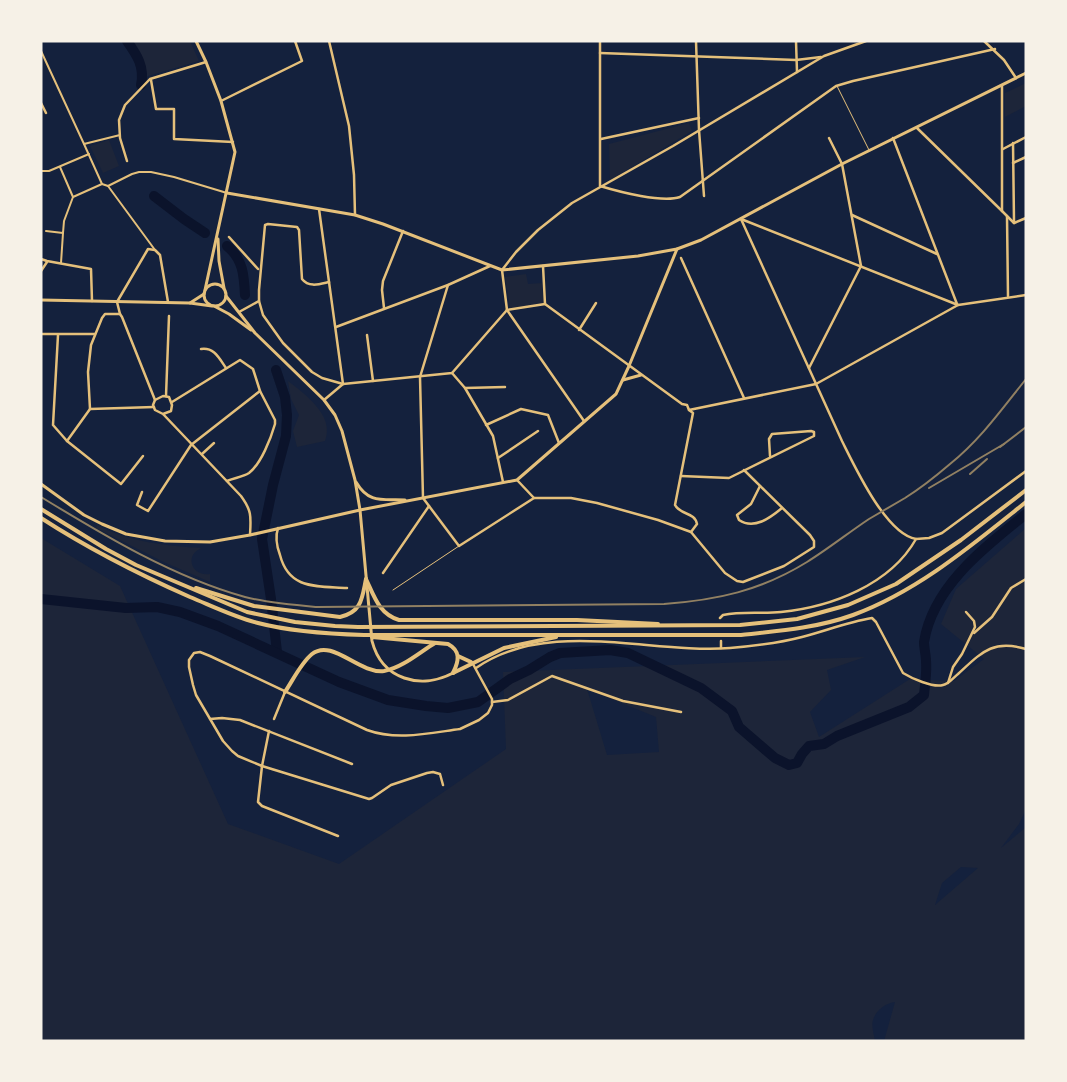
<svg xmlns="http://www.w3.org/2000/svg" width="1067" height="1082" font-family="'IBM Plex Sans',sans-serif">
<rect width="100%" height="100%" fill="#14213d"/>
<g fill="#1d2539" fill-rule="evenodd">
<path d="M130 41H190L199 61 145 77 140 52Z"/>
<path d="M1026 83V106L1005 117V93Z"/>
<path d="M689 123 692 131 610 180 609 144Z"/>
<path d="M109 140 119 166 103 173 90 146Z"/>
<path d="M526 274 528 284 542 283 544 304 510 308 505 277Z"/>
<path d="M288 381C306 395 335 416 325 441L297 447 293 431 299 415 291 399Z"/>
<path d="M97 525C129 542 167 546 202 548 184 554 191 577 210 574V582L166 563 96 528Z"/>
<path d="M1026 528V809L1019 824 1001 848 1026 827V1041H884L895 1002C886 1003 876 1010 873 1020 871 1025 874 1035 875 1041H41V538L120 586 228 824 339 864 506 749 503 672 865 657 827 670 831 690 810 712 819 737 910 679 954 681 984 659 941 624 956 589ZM587 689 656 717 659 752 607 755ZM961 867 978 868 935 905 942 883Z"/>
</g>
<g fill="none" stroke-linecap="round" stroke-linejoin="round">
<g stroke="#0b132b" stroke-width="10">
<path d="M127 41C137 55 145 67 141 85"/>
<path d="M154 196 184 219 205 233"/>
<path d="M227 246C243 259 244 275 245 295"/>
<path d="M276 370 285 397 287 415 286 436 273 485 262 539 271 599 277 652"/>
<path d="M41 599 126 608 157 607 180 612 218 626 339 682 388 700 426 706 448 708 478 702 510 679 529 670 550 657 560 653 610 650 628 653 701 688 732 711 739 727 775 758 789 765 797 763 802 754 809 746 824 744 837 736 909 707 924 695C925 684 927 673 926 661 926 655 924 648 924 642 933 586 985 547 1026 514"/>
</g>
<g stroke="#e5c07b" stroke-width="1">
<path d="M837 86 869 150"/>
<path d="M393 590 459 546"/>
</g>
<g stroke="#e5c07b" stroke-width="2">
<path d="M41 51 84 144 120 135"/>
<path d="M84 144 102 184"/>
<path d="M60 167 73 197"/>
<path d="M41 171H49L89 154"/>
<path d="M108 186 155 250"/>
<path d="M46 231 63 233 64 221 73 197 102 184 108 186 132 174 139 172H151L174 177 227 193"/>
<path d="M61 263 63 233"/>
</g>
<g stroke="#e5c07b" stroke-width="2.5">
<path d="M329 41 349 126 354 175 355 215"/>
<path d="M600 41V186C620 192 662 203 680 197L836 86 853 81 995 49"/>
<path d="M696 41 699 130 704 196"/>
<path d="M796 41 797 72"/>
<path d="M984 41 1004 60 1016 78"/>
<path d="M600 53 796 60 821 57"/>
<path d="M151 80 156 109H174V139L233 142"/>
<path d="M1002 86V211L1014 223"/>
<path d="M221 101 302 61 295 41"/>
<path d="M41 103 46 113"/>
<path d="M917 128 1002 211"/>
<path d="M893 138 957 304"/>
<path d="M601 139 699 118"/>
<path d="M1013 143 1014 221"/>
<path d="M1003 149 1026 137"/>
<path d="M127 161 120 138 119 120 125 105 150 79 206 62"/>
<path d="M1013 163 1026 157"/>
<path d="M319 209 343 384"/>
<path d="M852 215 937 254"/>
<path d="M1007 216 1008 296"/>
<path d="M741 219 842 441C855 467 886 534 916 539"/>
<path d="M741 219 958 305"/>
<path d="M1014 223 1026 218"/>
<path d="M229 237 258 269"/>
<path d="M681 258 744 398"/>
<path d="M41 259 47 261 91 269 92 301"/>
<path d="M543 266 545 304 682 404 687 405 689 410"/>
<path d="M41 271 47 262"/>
<path d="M329 282C320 284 309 288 302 279L299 230 297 227 268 224 265 225 259 290V301L263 315 283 343 312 372 322 378 343 384 452 373 507 310"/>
<path d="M448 285 420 377 423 498 459 546 534 498"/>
<path d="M384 308 382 290 383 281 403 231"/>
<path d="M507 310 545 304"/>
<path d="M239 312 259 301"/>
<path d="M336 327 448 285 490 266"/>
<path d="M579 330 596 303"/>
<path d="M41 334H95"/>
<path d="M58 335 53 425 67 441 121 484 143 456"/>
<path d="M367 335 373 381"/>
<path d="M201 349C214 347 219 358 226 368"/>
<path d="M809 368 861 266 842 164 829 138"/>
<path d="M452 373 465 388 493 436 503 482"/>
<path d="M465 388 505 387"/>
<path d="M166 396 169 316"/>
<path d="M155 400 122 317 120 314 117 302 148 249 155 250 160 255 168 302"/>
<path d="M324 400 343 384"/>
<path d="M172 402 240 360 253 369 260 391 275 420V424C271 438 261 464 249 473 243 477 234 478 227 481"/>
<path d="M90 409 154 407"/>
<path d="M163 414 171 411 172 405 169 397 163 396 155 400 153 405 155 410 163 414 241 496C252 511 251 517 250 535"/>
<path d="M584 421 507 310 502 270 516 252 538 230 572 203 673 146 824 56 866 41"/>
<path d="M486 425 521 409 548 415 559 443"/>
<path d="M67 441 90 409 88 372 91 345 102 318 105 314H120"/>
<path d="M202 454 214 443"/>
<path d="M498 458 538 431"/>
<path d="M681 476 729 478 814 436V432L811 431 772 434 769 439 770 456"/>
<path d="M517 480 534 498H571L597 503 658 520 691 532 725 573 737 581 743 582 784 566 814 547V541L810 535 744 470"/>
<path d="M760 486 751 504 737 515 739 520C754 530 770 518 782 508"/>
<path d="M142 492 137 505 148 511 191 445 260 391"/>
<path d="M278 528C275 537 277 547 280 555 289 590 317 586 347 588"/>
<path d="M691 532 697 524C695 512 680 515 675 505L693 413 689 410 816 384 958 305 1026 295"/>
<path d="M383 573 429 506"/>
<path d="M720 618 723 615C742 611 761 614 781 612 831 607 890 585 916 539L929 538 942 533 1026 471"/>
<path d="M974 633 992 617 1011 588 1026 579"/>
<path d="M721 641V648"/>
<path d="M476 668C548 618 649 654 730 648 754 646 779 643 802 637 825 631 848 622 872 618L876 622 903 673C911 678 933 688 943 685 949 684 953 678 958 674 981 653 992 639 1026 649"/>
<path d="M948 683 953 667 962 654 975 627 974 621 966 612"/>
<path d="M492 702 508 700 552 676 623 701 681 712"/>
<path d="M210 719 222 718 240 720 352 764"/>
<path d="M274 719 285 692"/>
<path d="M269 731 262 766 258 802 262 806 338 836"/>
<path d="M443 785 440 774 433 772 427 773 391 785 372 798 369 799 262 766 238 756 232 751 223 741 196 695 193 685 189 667V660L194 653 200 652 210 656 367 730C397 741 430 733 460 729L479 720 488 713 492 705V699L473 664"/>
</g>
<g stroke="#e5c07b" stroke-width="3">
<path d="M196 41 206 62 221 101 235 152 205 290"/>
<path d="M227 193 355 215 383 224 502 270 638 256 677 249 701 240 842 164 1026 73"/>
<path d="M218 239 219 261 224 288"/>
<circle cx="215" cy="295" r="11"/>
<path d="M226 296 255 333 324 400 335 415 342 431 355 480 360 510 372 641C382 680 421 690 453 673"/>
<path d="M41 300 190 303 212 306"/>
<path d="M190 303 204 294"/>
<path d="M214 306 229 314 251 330"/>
<path d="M623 380 641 375"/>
<path d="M356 482C369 504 382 499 405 500"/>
<path d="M41 484 84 515 102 524 126 534 165 541 210 542 250 535 360 510 517 480 616 394 629 366 677 249"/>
</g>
<g stroke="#e5c07b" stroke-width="4">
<path d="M41 509 106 549 136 565 247 612 295 622 335 626 358 627 740 625 797 619 848 605 896 584 961 540 1026 490"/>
<path d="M41 518C89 549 138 574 190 597 212 606 234 617 258 623 292 632 329 634 364 635H741C779 631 817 628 853 615 918 591 972 545 1026 502"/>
<path d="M366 579C374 596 379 614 399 620H577L658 624"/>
<path d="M196 588 254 606 340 617C362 612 362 598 366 579"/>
<path d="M372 637 448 644C461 651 459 661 453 673"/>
<path d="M458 656 471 662"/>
<path d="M453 673 504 648 556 637"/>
<path d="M285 692C293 680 301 663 312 654 332 638 359 674 384 671 402 668 420 652 435 643"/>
</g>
<g stroke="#918062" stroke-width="2">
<path d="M1000 447 1026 427"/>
<path d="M970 474 987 459"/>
<path d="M929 488 1004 444"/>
<path d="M41 497C105 536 173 577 245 597 268 603 293 605 317 607L664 604C717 600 760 591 807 562 828 549 848 533 869 519 881 512 893 505 905 498 921 488 936 476 950 464 980 440 1002 409 1026 379"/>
</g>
</g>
<rect width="1067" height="1082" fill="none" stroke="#f6f1e7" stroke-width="85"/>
</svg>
